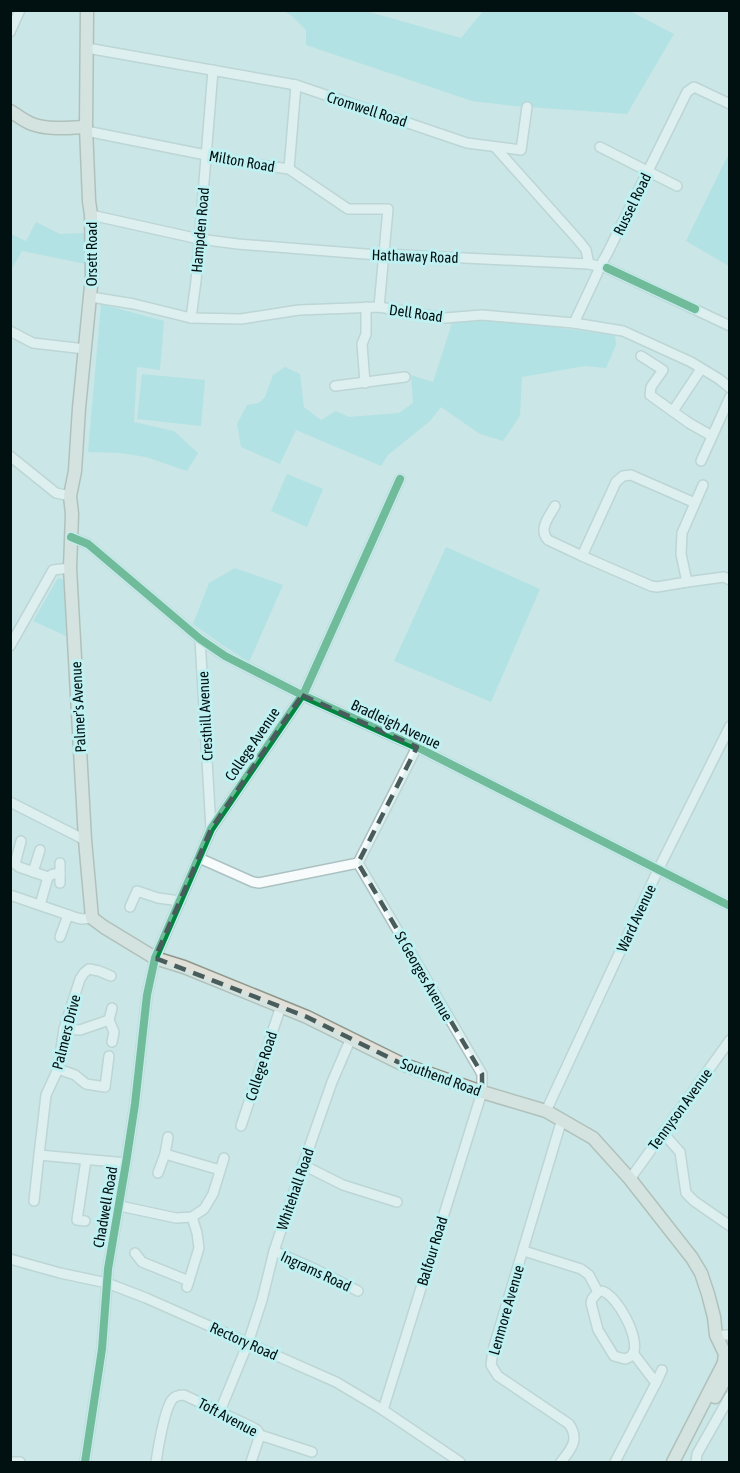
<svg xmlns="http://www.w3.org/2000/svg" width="740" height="1473" font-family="'Asap Condensed',sans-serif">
<rect width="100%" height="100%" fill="#cbe6e6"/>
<g fill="#97dee2">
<path d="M284 11H366L461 38 483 11H630L674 34 627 114 514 106 472 101 306 45V30L292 16Z"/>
<path d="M727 157 730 158 729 266 686 241Z"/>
<path d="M36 222 60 234 84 233 86 264 22 251 11 270V234L26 241Z"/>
<path d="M101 304 164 321 160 370 137 367 134 422 174 431 198 453 187 471 146 457 121 453 88 452Z"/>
<path d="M482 319 545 326 615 335 616 345 606 368 585 366 522 377 520 416 503 441 480 434 441 407 430 421 388 455 381 466 296 430 280 464 241 447 237 424 247 405 259 403 265 397 273 375 285 367 300 374 304 407 321 420 336 411 349 417 399 413 413 403 411 375 433 382 452 323Z"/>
<path d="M142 374 205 380 201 426 137 419Z"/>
<path d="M287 474 323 489 307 527 271 511Z"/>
<path d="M446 547 540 589 491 702 394 661Z"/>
<path d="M235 568 283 585 249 662 221 644 193 624 209 583Z"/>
<path d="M58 578 62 579 64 582 66 636 33 621Z"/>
</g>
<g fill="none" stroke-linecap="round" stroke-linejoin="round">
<defs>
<g id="minor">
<path d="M10 32 20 10"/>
<path d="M87 48 296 85 467 143 521 150 527 107"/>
<path d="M86 131 246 163 289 169 348 209H388L379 307"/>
<path d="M495 147 579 241 586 250 589 264"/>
<path d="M600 147 677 186"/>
<path d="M289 169 296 85"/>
<path d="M91 215 199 239 238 244 378 255 384 254 589 264 607 268 730 326"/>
<path d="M91 297 134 304 191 318 241 319 299 310 379 307 445 318 482 315 574 323 623 331 691 362 719 379 730 388"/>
<path d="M191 318 196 281 213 70"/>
<path d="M574 323 597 274 600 266 607 254 687 92 694 87 730 104"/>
<path d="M10 331 33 343 85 349"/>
<path d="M641 356 663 370 651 387 650 395 689 423 712 436"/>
<path d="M365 383 362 344 366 334V307"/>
<path d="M335 386 405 377"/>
<path d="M673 411 701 369"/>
<path d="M10 456 56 493 70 496"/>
<path d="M701 461 730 397"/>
<path d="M695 503 631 475 623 476 616 482 582 556 651 586 657 587 687 582 681 554 682 533 703 485"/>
<path d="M555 506C549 517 538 529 548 540L582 556"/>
<path d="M71 537 88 544 200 639 225 656 302 695 417 747 730 906"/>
<path d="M687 582 724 577 730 580"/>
<path d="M200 639 211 829"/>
<path d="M10 646 53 570 70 568"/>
<path d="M10 802 85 840"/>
<path d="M21 841 15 864 19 867 48 877"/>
<path d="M199 858 253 882 259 883 358 863 417 747"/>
<path d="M60 863V883"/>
<path d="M358 863 482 1074V1092L383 1410"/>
<path d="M33 872 40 850"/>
<path d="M10 895 77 918 82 919 92 918"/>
<path d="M40 905 48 877 53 874H60"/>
<path d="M130 907 137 891 158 898 180 901"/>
<path d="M60 937 68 915"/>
<path d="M111 976 99 971 89 969 84 973 80 979 64 1029 58 1069 46 1095 39 1155 126 1163"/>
<path d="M112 1008 109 1020 114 1032 112 1042"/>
<path d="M64 1029 80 1030 109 1020"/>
<path d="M58 1069 75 1075 86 1084 105 1087 109 1056"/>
<path d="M546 1111 658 870 730 726"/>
<path d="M241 1126 281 1006"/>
<path d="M663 1133 680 1152 686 1193 694 1201 730 1226"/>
<path d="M165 1154 220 1170"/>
<path d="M303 1165 343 1185 397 1202"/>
<path d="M158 1173 165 1154 168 1137"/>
<path d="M630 1179 730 1040"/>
<path d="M34 1201 39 1155"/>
<path d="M120 1206 176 1218 192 1217 204 1209 213 1194 224 1158"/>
<path d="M85 1221 77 1220 86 1160"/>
<path d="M274 1251 315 1269 358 1291"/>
<path d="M524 1251 581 1269 589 1275 598 1292"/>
<path d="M135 1253 142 1262 189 1281"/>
<path d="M10 1259 60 1273 107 1283 146 1298 336 1382 383 1410 460 1462"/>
<path d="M187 1287 199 1248 197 1233 192 1217"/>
<path d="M602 1291C617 1295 641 1339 633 1354 631 1357 628 1358 625 1359L614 1356 598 1330 591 1303 592 1299 598 1292Z"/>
<path d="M724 1335H730"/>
<path d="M633 1353 656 1383 662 1370"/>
<path d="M220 1411 248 1343 262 1300 274 1251 303 1165 332 1082 351 1038"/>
<path d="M10 1462H20"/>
<path d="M85 1462 102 1349 108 1269 126 1163 135 1104 147 995 155 958 211 829 305 691 400 479"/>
<path d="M156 1462C158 1448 164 1413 171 1401 174 1396 178 1395 184 1395L252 1427 257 1430 260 1435 312 1452"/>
<path d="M251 1462 260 1435"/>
<path d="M561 1462C571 1449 580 1440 569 1424L498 1376 491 1365 493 1350 562 1119"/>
<path d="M615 1462 656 1383"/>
<path d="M696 1462 697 1454 730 1396"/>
</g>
<g id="major">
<path d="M87 10 86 127 89 201 91 215 92 276 79 408 75 471 70 496 72 514 70 568 85 840 92 918 104 927 155 958 184 967 307 1017 402 1064 482 1092 546 1111 593 1138 630 1179 692 1258 701 1273 708 1294 714 1317 716 1335 725 1354 724 1362"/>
<path d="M10 111C17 115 24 121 32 124 48 130 69 128 86 127"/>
<path d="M715 1397 730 1370"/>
<path d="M673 1462 727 1357"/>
</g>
</defs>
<use href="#minor" stroke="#acc1c2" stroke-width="12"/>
<use href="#major" stroke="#90968a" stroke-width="15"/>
<use href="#minor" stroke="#f7fbfb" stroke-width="9"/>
<use href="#major" stroke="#e0e0d9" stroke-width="12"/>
<defs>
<g id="cycleway">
<path d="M607 268 695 309"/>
<path d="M71 537 88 544 200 639 225 656 302 695 417 747 730 906"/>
<path d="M85 1462 102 1349 108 1269 126 1163 135 1104 147 995 155 958 211 829 305 691 400 479"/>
</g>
</defs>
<use href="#cycleway" stroke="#bff0f2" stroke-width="11"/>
<use href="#cycleway" stroke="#00873e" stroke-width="8"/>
</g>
<path d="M0 0H740V1473H0ZM302 695 417 747 358 863 482 1074V1092L402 1064 307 1017 155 958 211 829Z" fill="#cbe6e6" fill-opacity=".55" fill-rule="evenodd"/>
<path fill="none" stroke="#485c5c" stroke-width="4.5" stroke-dasharray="12 8" stroke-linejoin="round" d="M302 695 417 747 358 863 482 1074V1092L402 1064 307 1017 155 958 211 829Z"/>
<g text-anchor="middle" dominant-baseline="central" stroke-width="6" stroke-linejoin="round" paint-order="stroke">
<g font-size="15" fill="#011112" stroke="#bff0f2">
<text transform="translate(367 109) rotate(18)">Cromwell Road</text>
<text transform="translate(242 161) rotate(10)">Milton Road</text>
<text transform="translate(632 204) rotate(-64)">Russel Road</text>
<text transform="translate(200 230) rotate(-85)">Hampden Road</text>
<text transform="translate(91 254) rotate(-90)">Orsett Road</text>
<text transform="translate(415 256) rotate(2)">Hathaway Road</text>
<text transform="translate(416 313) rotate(8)">Dell Road</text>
<text transform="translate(78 707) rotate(-93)">Palmer's Avenue</text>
<text transform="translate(205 716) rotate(-93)">Cresthill Avenue</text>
<text transform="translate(396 724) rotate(25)">Bradleigh Avenue</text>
<text transform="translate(252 744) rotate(-56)">College Avenue</text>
<text transform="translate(636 918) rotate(-65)">Ward Avenue</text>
<text transform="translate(424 976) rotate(60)">St Georges Avenue</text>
<text transform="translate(66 1032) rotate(-76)">Palmers Drive</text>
<text transform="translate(261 1066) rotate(-72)">College Road</text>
<text transform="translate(441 1077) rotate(20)">Southend Road</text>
<text transform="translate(680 1109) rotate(-54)">Tennyson Avenue</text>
<text transform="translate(295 1189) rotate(-71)">Whitehall Road</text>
<text transform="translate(105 1207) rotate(-80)">Chadwell Road</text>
<text transform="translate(432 1251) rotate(-73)">Balfour Road</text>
<text transform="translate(316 1271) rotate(25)">Ingrams Road</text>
<text transform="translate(506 1310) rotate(-74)">Lenmore Avenue</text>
<text transform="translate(244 1341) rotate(24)">Rectory Road</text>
<text transform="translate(228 1417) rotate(28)">Toft Avenue</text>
</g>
</g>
<rect width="740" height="1473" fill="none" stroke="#011112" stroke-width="24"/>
</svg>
